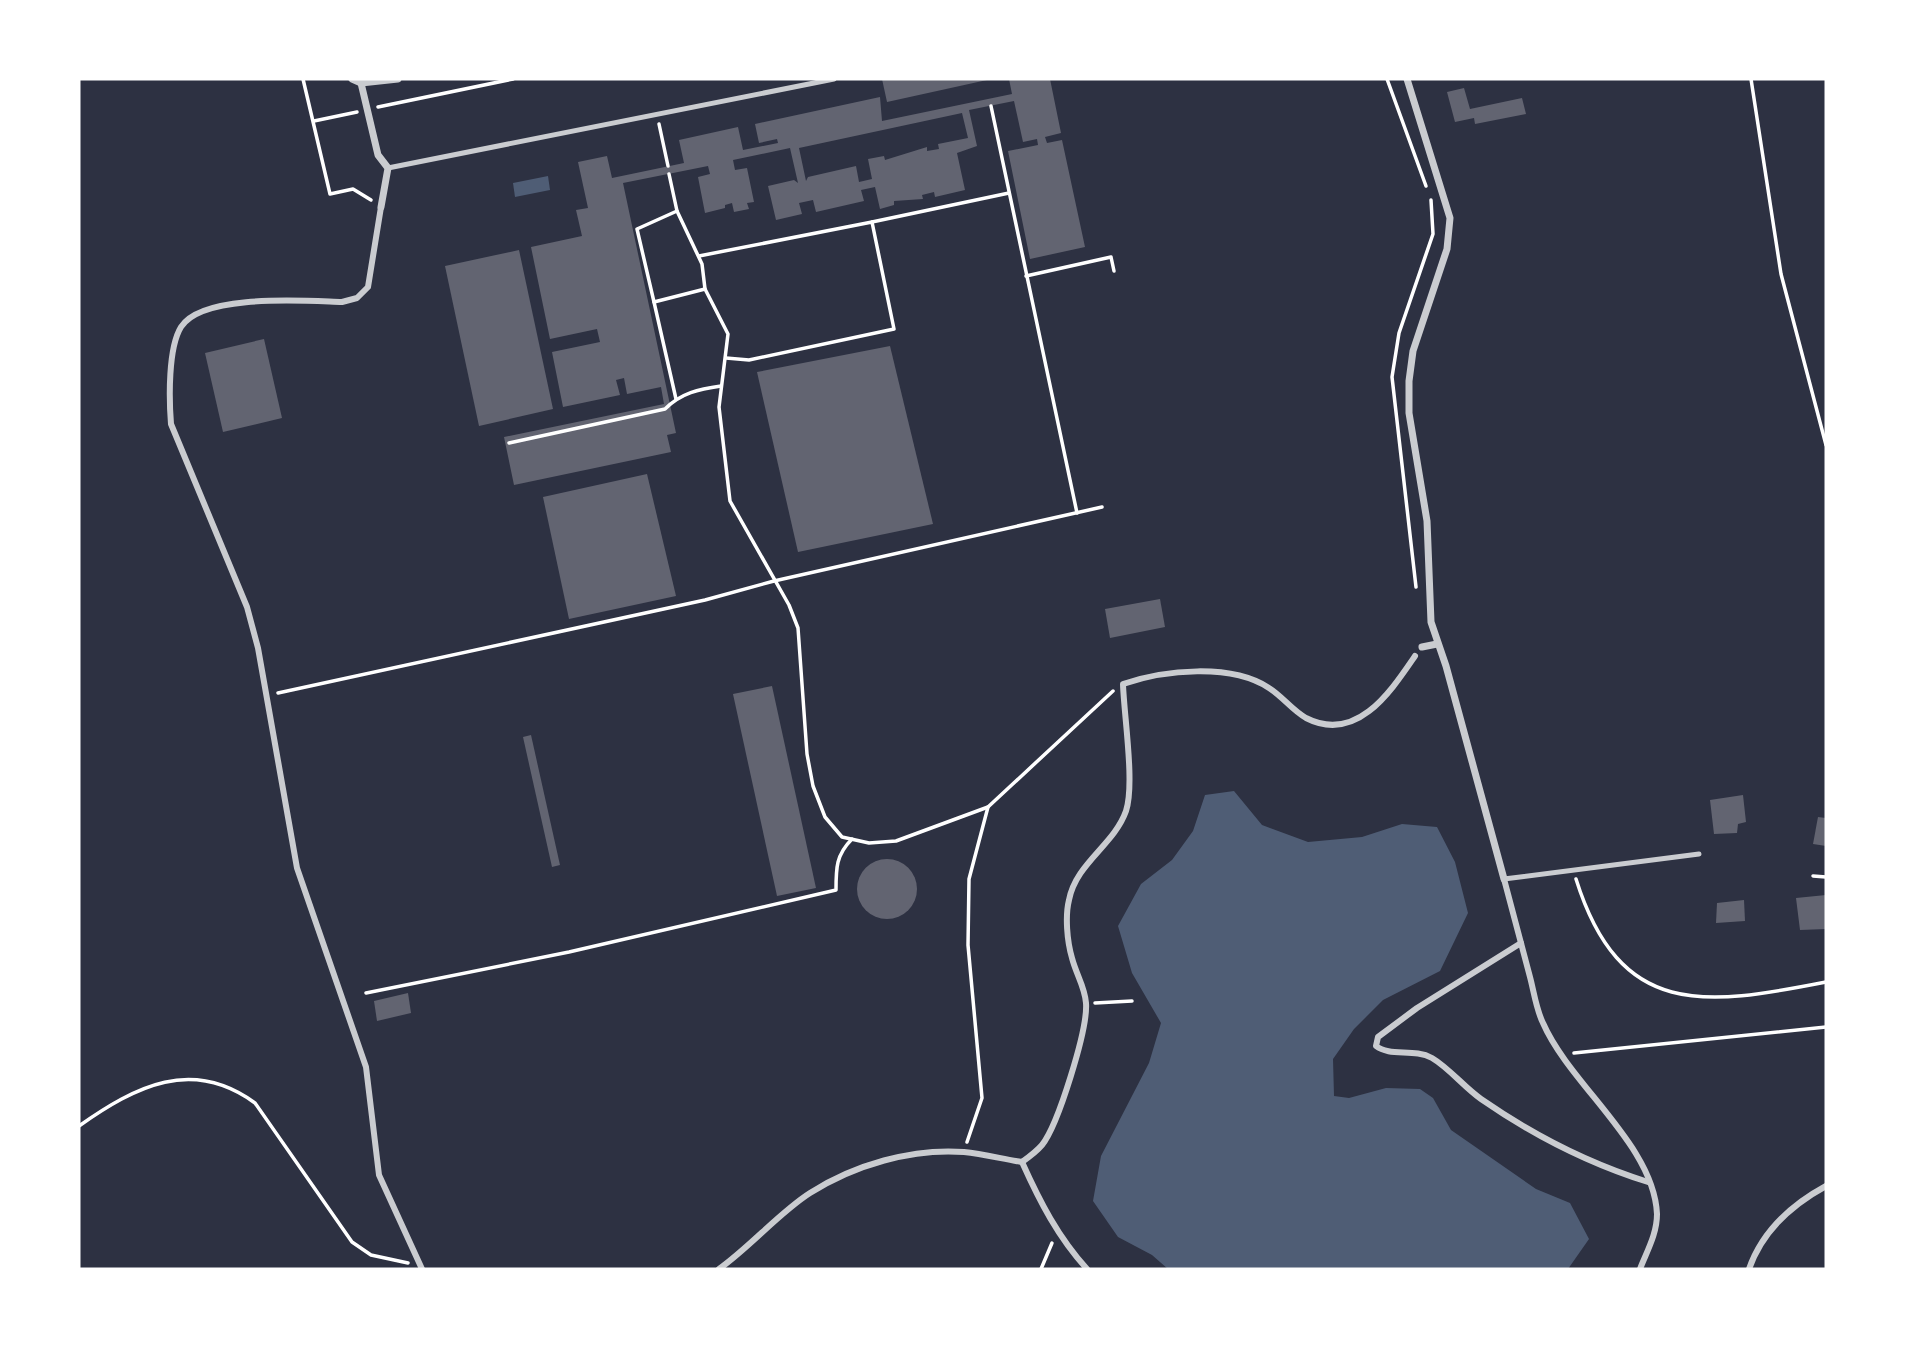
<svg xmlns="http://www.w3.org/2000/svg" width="1905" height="1348" font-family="'Noto Sans',sans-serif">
<rect width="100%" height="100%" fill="#2d3142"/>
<g fill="#4f5d75">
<path d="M548 176 550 190 515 197 513 183Z"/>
<path d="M1234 791 1262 825 1308 842 1362 837 1402 824 1437 827 1455 862 1468 913 1440 971 1383 1000 1354 1029 1333 1059 1334 1096 1349 1098 1386 1088 1420 1089 1433 1098 1451 1130 1536 1189 1570 1203 1589 1239 1568 1269H1168L1152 1255 1118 1237 1093 1201 1101 1156 1149 1063 1161 1023 1132 973 1118 926 1141 884 1172 860 1193 831 1205 795Z"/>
</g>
<g fill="#626471" fill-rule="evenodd">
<path d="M882 79H987V80L887 102Z"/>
<path d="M1009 79H1050L1061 133 1045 137 1047 143 1062 140 1085 247 1030 259 1008 151 1038 145 1037 139 1023 142 1014 101 969 110 977 146 957 153 965 190 935 197 934 192 922 195 923 199 894 201V205L880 209 875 187 861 190 864 201 816 212 813 200 799 203 802 214 776 220 768 186 794 180 798 183 790 148 733 160 735 170 747 168 754 202 747 203 749 209 734 212 732 203 725 205V208L705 213 698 177 710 174 708 166 623 183 676 433 667 435 671 452 514 485 504 437 664 404 661 387 627 394 624 378 616 380 620 395 563 407 552 352 600 342 597 329 550 339 531 247 582 236 576 210 588 208 578 162 607 156 612 178 684 163 679 140 738 127 743 150 778 143 777 139 759 143 755 124 880 97 882 121 1012 94ZM962 113 968 138 938 144 939 149 927 151V147L885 160 884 156 868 159 872 179 859 182 856 166 808 177 806 181 799 148Z"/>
<path d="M1464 88 1470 109 1522 98 1526 114 1475 124 1474 118 1455 122 1447 92Z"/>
<path d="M519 250 553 409 479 426 445 266Z"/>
<path d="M264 339 282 418 223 432 205 353Z"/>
<path d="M890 346 933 524 798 552 757 372Z"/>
<path d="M647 474 676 596 569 619 543 497Z"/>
<path d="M1160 599 1165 627 1110 638 1105 609Z"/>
<path d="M772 686 816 888 777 896 733 694Z"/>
<path d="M531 735 560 865 552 867 523 737Z"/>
<path d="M1743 795 1746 822 1738 824 1737 833 1714 834 1710 800Z"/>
<path d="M1818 817 1826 818V846L1813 844Z"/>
<circle cx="887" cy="889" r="30"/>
<path d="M1826 895V929L1800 930 1796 898Z"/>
<path d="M1744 900 1745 921 1716 923 1717 903Z"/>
<path d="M408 993 411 1013 377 1021 374 1001Z"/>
</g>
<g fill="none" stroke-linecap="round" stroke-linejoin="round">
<g stroke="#fff" stroke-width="3.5">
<path d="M303 79 330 194 353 189 371 200"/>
<path d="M1387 79 1426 186"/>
<path d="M1751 79 1781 274 1826 445"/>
<path d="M991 106 1077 513"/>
<path d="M378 107 513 79"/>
<path d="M314 121 357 112"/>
<path d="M659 124 668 166"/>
<path d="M669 174 677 211 702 264 705 289 728 334 719 407 730 501 789 605 798 628 807 754 813 786 825 817 842 837 869 843 896 841 988 807 1113 691"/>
<path d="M677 211 637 229 654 302 705 289"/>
<path d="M872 222 1009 193"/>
<path d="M699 256 872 222 894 329 749 360 726 358"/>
<path d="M1026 276 1111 257 1114 271"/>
<path d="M654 302 676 399"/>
<path d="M509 443 665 409C681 393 699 389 721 386"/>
<path d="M1416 587 1392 377 1399 333 1433 234 1431 200"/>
<path d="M278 693 705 600 774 581 1102 507"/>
<path d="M1813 876 1826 877"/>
<path d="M1576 879C1620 1019 1704 1006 1826 982"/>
<path d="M366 993 569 952 836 890C836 868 836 855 852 839"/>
<path d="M1095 1003 1132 1001"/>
<path d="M1574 1053 1826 1027"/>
<path d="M79 1126C136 1086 192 1057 255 1103L352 1242 371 1255 408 1263"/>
<path d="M967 1142 982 1098 968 945 969 879 988 807"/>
<path d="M1041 1269 1052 1243"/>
</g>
<g stroke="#caccd0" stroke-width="5">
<path d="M388 168 834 79"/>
<path d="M1504 879 1699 854"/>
</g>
<g stroke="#caccd0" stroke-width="6">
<path d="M381 207 368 287 357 298 342 302C306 301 202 293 181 327 168 348 169 399 171 424L247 607 258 648 297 868 366 1067 379 1175 422 1269"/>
<path d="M1504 879C1513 912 1521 944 1530 977 1534 992 1536 1009 1543 1023 1570 1085 1654 1145 1657 1214 1657 1234 1647 1251 1640 1269"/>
<path d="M1521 943 1417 1008 1378 1037 1376 1046C1390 1057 1414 1048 1432 1058 1449 1068 1464 1087 1481 1099 1533 1135 1587 1163 1648 1182"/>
<path d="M1022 1162C1040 1202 1058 1237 1087 1269"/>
<path d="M719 1269C750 1247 780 1212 810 1193 854 1165 912 1148 964 1152 983 1154 1003 1159 1022 1162 1029 1157 1037 1151 1042 1145 1058 1125 1088 1029 1086 1003 1085 987 1076 974 1072 958 1067 941 1065 916 1069 900 1076 863 1114 845 1126 811 1135 784 1124 716 1123 684 1164 670 1231 663 1269 688 1282 696 1292 710 1306 718 1357 744 1391 691 1415 656"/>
<path d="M1749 1269C1762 1232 1791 1205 1826 1186"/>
</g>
<g stroke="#caccd0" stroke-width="7">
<path d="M352 79 361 83 398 79"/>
<path d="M1407 79 1450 218 1447 249 1413 351 1409 381V413L1427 521 1431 622 1446 666 1504 879"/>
<path d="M361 83 378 155 388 168 381 207"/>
<path d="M1422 647 1437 644"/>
</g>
</g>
<rect width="1905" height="1348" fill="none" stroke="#ffffff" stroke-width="161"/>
</svg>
